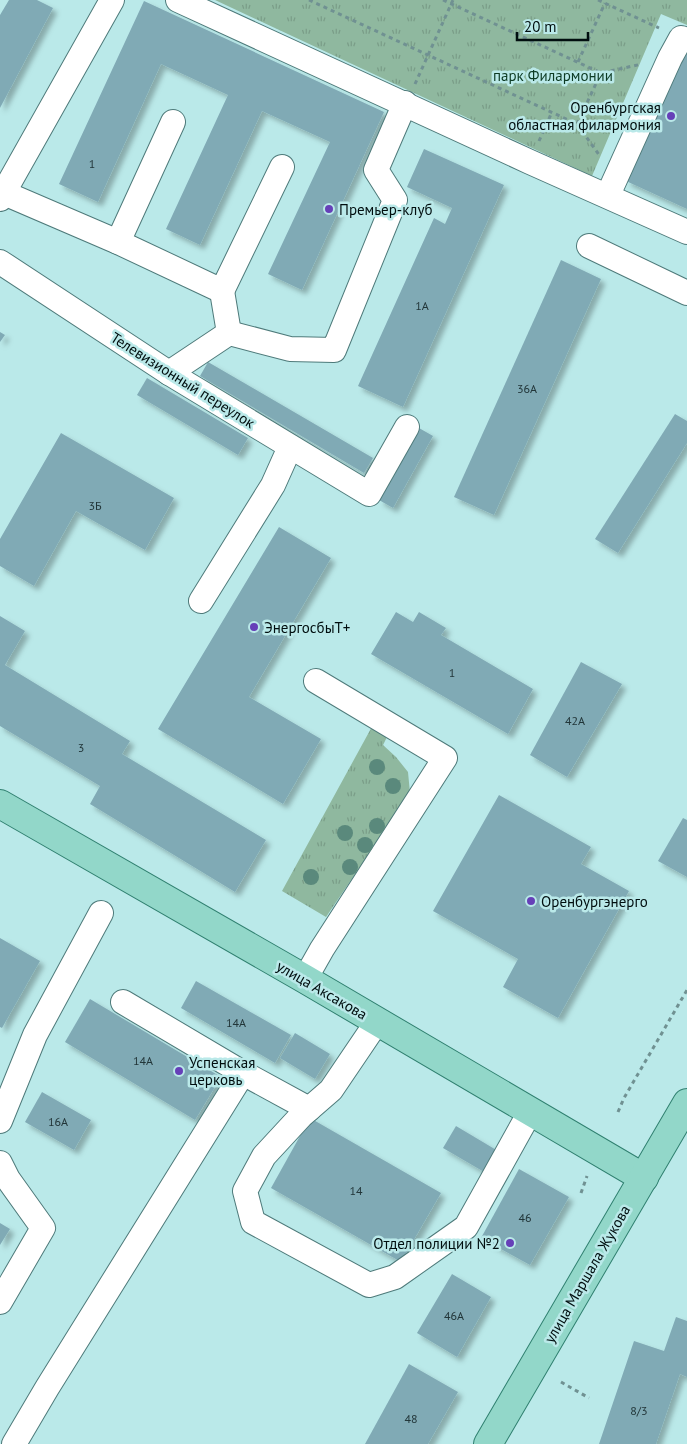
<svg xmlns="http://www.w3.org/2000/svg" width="687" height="1444" font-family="'PT Sans',sans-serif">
<defs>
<pattern id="grass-tufts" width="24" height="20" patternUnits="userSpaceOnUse" patternTransform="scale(1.25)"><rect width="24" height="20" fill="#8fb89f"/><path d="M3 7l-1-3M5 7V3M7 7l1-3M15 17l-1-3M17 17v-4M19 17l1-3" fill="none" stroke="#7a9d88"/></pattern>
<filter id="shadow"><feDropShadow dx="4.5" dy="4.5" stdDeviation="2.5" flood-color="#0004"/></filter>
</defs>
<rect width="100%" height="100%" fill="#bae9e9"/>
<g fill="url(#grass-tufts)">
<path d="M215 0H687V25L661 14 592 176Z"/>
<path d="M374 723 389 733 383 745 396 757 408 772 410 793 326 917 282 891Z"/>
</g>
<g fill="#80aab5" filter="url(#shadow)">
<path d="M9 0H37L53 8 0 108V15Z"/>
<path d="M144 1 384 112 302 290 268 274 330 142 262 111 200 245 166 229 228 95 161 64 98 202 59 184Z"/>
<path d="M685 50 687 51V209L626 181Z"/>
<path d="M424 149 504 185 403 407 358 386 434 218 445 224 452 208 407 187Z"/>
<path d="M561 260 601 279 494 515 454 497Z"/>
<path d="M0 332 5 335 0 342Z"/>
<path d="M208 362 373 458 364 473 200 376Z"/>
<path d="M147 378 248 438 238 455 137 395Z"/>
<path d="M675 414 687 421V443L618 553 595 539Z"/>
<path d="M419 428 433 436 393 508 379 500Z"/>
<path d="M61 433 174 498 145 550 76 511 34 586 0 566V539Z"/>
<path d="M279 527 331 558 249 697 321 739 283 804 158 729Z"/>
<path d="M396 612 413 622 419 612 446 628 441 635 533 689 508 734 371 654Z"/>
<path d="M0 616 25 631 5 665 130 741 122 754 266 840 235 892 90 804 100 786 0 726Z"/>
<path d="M581 662 622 684 567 777 530 755Z"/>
<path d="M499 795 591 847 581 864 629 891 558 1018 503 987 518 959 433 911Z"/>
<path d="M683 818 687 820V877L658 861Z"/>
<path d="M0 938 40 961 2 1028 0 1027Z"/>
<path d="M196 981 291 1035 275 1063 181 1008Z"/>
<path d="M90 999 221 1077 195 1120 65 1042Z"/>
<path d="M295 1033 330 1054 315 1079 280 1058Z"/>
<path d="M42 1092 91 1120 74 1150 25 1122Z"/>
<path d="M310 1118 441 1193 401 1262 271 1188Z"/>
<path d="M456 1126 503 1154 491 1176 443 1148Z"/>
<path d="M519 1169 569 1197 530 1265 481 1238Z"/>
<path d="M0 1223 10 1229 0 1245Z"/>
<path d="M452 1274 491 1297 457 1357 417 1333Z"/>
<path d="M676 1317 687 1321V1377L680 1374 656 1444H599L634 1341 664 1351Z"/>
<path d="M409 1364 458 1392 428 1444H365Z"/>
</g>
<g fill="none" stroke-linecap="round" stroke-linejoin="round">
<defs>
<g id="minor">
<path d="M178 0 530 162 687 232"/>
<path d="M4 193 118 242 222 291 282 167"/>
<path d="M608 195 670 58 681 38 687 40"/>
<path d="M0 199 112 0"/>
<path d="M118 242 173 122"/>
<path d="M589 246 687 293"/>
<path d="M0 262 169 373 369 494 407 427"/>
<path d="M222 291 229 333"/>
<path d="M169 373 229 333 290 349 334 350 395 200 376 170 405 103"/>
<path d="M201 601 273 485 290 447"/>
<path d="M305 979 322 949 445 758 316 681"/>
<path d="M123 1002 243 1073 309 1109"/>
<path d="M377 1022 331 1090 301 1116 264 1156 245 1191 253 1222 369 1285 395 1277 466 1227 530 1112"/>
<path d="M0 1121 35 1035 101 913"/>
<path d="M0 1163 8 1179 43 1228 0 1302"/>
<path d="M14 1444 47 1388 243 1073"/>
</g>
<g id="major">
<path d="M0 804 305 979 644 1178"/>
<path d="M488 1444 687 1103"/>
</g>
</defs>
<use href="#minor" stroke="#4e7a7a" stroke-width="26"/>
<use href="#major" stroke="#308070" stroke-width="30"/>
<g stroke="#709192" stroke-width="3" stroke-dasharray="4 4" stroke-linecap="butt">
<path d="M309 0 577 124 600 156"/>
<path d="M443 0 601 73 642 64"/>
<path d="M598 0 659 28"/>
<path d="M578 62 605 3"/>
<path d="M415 84 453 0"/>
<path d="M577 124 601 73"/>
<path d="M539 141 552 112"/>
<path d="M618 1112 624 1098 687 990"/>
<path d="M581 1193 587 1176"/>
<path d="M561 1382 589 1398"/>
</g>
<use href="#minor" stroke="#fff" stroke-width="24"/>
<use href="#major" stroke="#92d7c9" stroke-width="28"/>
</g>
<g fill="#5a897c">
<circle cx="377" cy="767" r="8"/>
<circle cx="393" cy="786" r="8"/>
<circle cx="377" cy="826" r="8"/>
<circle cx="345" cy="833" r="8"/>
<circle cx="365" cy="845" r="8"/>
<circle cx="350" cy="867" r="8"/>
<circle cx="311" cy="877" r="8"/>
</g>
<g fill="#6640b8" stroke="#bae9e9" stroke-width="2">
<circle cx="671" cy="116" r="5"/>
<circle cx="329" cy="209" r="5"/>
<circle cx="254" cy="627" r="5"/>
<circle cx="531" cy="901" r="5"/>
<circle cx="179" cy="1071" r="5"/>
<circle cx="510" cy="1243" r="5"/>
</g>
<g text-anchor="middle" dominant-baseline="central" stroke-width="5" stroke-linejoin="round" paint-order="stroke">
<g font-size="12" fill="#213538">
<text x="92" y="163">1</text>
<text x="422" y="305">1А</text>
<text x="527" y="388">36А</text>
<text x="95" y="505">3Б</text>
<text x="452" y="672">1</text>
<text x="575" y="720">42А</text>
<text x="81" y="747">3</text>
<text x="236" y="1022">14А</text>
<text x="143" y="1060">14А</text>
<text x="58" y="1121">16А</text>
<text x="356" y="1190">14</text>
<text x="525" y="1217">46</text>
<text x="454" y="1315">46А</text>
<text x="639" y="1410">8/3</text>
<text x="411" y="1418">48</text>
</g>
<g font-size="15" fill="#0c3a23" stroke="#bae9e9">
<text x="553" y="75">парк Филармонии</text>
</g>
<g font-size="15" fill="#010e0f" stroke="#bae9e9" text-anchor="start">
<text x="661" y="107" text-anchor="end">Оренбургская<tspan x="661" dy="17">областная филармония</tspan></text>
<text x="339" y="209">Премьер-клуб</text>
<text x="264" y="627">ЭнергосбыТ+</text>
<text x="541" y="901">Оренбургэнерго</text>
<text x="189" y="1062">Успенская<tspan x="189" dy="17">церковь</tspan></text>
<text x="500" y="1243" text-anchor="end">Отдел полиции №2</text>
</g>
<g font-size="15" fill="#010e0f" stroke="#bae9e9">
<text transform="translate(183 380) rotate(32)">Телевизионный переулок</text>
<text transform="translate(322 990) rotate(30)">улица Аксакова</text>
<text transform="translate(587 1274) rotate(-60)">улица Маршала Жукова</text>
</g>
</g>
<path d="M517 32v8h71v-8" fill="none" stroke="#010e0f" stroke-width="2.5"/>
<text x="524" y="32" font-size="15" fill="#010e0f" stroke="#bae9e9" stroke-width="4" paint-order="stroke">20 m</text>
</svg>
